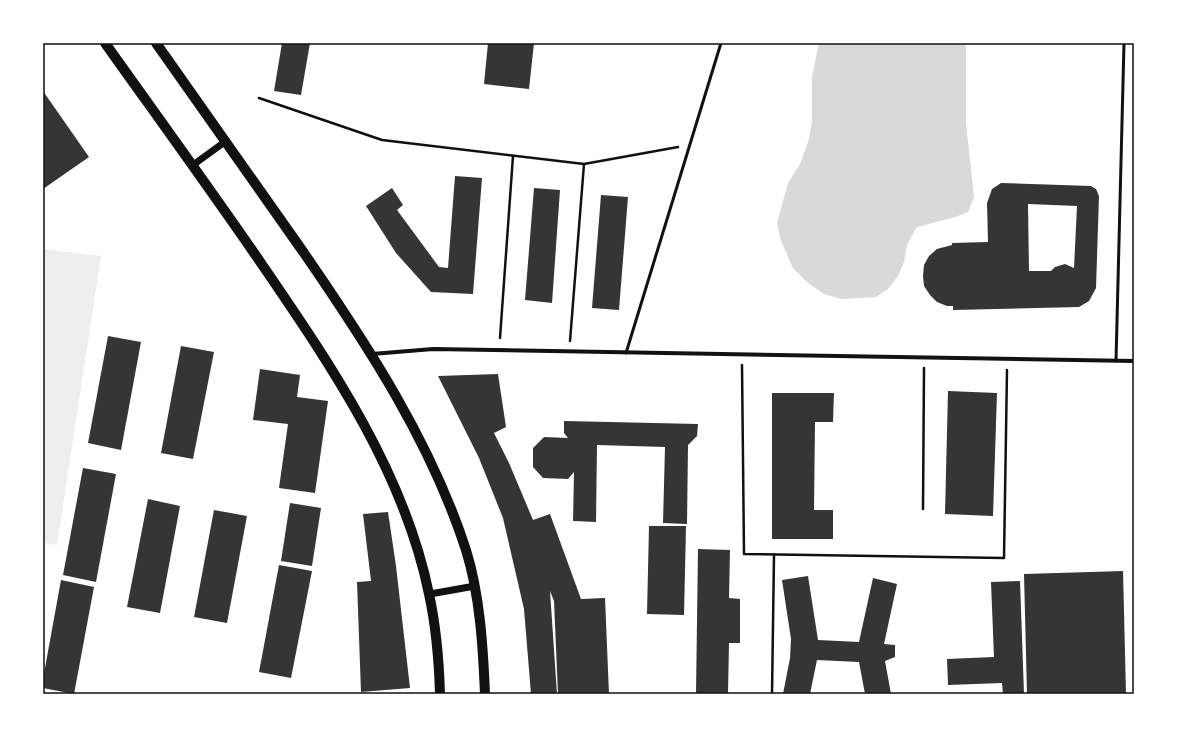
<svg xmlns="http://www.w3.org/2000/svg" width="1177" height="737" font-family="Figtree,sans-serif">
<rect width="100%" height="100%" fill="#fff"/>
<path fill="#eee" d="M43 249 101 256 57 545 43 543Z"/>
<path fill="#d9d9d9" d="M819 43H966V123L974 197 968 212C951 220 934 221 916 228L907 245 904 262 898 276 888 289 876 297 841 299 824 294 808 283 793 268 781 241 777 223 788 183 800 164 809 139 812 121V77Z"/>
<g fill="#353535" fill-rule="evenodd">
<path d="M282 43H310L301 95 274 91Z"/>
<path d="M488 43H534L529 89 484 84Z"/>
<path d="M43 91 89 157 43 189Z"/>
<path d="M455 176 482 178 473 294 431 292 396 253 366 206 392 188 403 205 397 210 439 267 448 268Z"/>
<path d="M1001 183 1091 186 1096 189 1099 196 1096 288 1089 301 1079 307 953 310V306H947L937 302 930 295 924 286 923 276 924 265 929 256 937 249 952 245V243L988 242 987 203 992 189ZM1028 204 1077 206 1074 268 1065 264 1055 267 1051 271H1029Z"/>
<path d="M534 188 560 190 552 303 525 300Z"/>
<path d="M601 195 628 197 619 310 592 308Z"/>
<path d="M108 336 141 342 121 450 88 443Z"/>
<path d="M181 346 214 352 193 459 161 453Z"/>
<path d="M260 369 300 375 297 397 328 401 315 493 279 488 288 424 253 420Z"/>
<path d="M498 374 506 427 494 433 509 463 533 520 550 514 581 599 605 598 609 694H558L554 601 550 591 557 694H531L524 609 503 518 479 458 438 376Z"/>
<path d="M948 391 997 393 993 516 945 514Z"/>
<path d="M772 393H834L833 422H815L814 510H833V539H772Z"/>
<path d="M564 421 698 424 697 436 688 445 687 524 663 523 665 447 597 445 596 522 573 521 574 472 568 479 543 478 533 467V448L544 437 568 438 564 433Z"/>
<path d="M83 468 116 474 96 582 63 575Z"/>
<path d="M148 499 180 506 160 613 127 607Z"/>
<path d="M290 503 321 508 312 566 281 561Z"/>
<path d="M214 510 247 516 227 623 194 617Z"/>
<path d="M388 512 396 566 410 688 361 692 357 582 371 581 363 514Z"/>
<path d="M649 526H686L684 615 647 614Z"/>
<path d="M698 549 730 550 729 598 740 599V643H729L728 694H696Z"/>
<path d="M279 565 312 571 291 678 259 672Z"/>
<path d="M1123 571 1126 694H1027L1024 574Z"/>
<path d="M808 576 818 640 859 642 873 578 897 584 884 644 895 645V657L885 661 891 694H865L859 662 817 660 810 694H783L790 658 791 639 782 580Z"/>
<path d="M61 580 94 587 74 694 43 688V679Z"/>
<path d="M1020 581 1024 694H1003L1002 683 948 685 947 659 994 657 991 582Z"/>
</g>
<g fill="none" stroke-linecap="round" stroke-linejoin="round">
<g stroke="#111" stroke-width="2.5">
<path d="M259 98 382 140 584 164 678 147"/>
<path d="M500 338 513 156"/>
<path d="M570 341 584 164"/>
<path d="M742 365 744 554 1004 558 1007 370"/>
<path d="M923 509 924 368"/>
<path d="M772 694 774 555"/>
</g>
<g stroke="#111" stroke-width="3">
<path d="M626 353 721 43"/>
<path d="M1116 361 1124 43"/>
</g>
<path stroke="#111" stroke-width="4" d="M372 354 433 349 1134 361"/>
<g stroke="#111" stroke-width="7">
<path d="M193 165 226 141"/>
<path d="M430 594 475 586"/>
</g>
<g stroke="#111" stroke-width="10">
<path d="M105 43C157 116 210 189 261 263 330 364 404 471 429 594 436 626 439 661 440 694"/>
<path d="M156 43C206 113 255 183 304 253 368 346 431 442 466 550 480 595 483 647 485 694"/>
</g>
</g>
<rect width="1177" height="737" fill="none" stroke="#ffffff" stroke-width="88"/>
<rect x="44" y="44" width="1089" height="649" fill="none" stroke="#111" stroke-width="1.5"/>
</svg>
